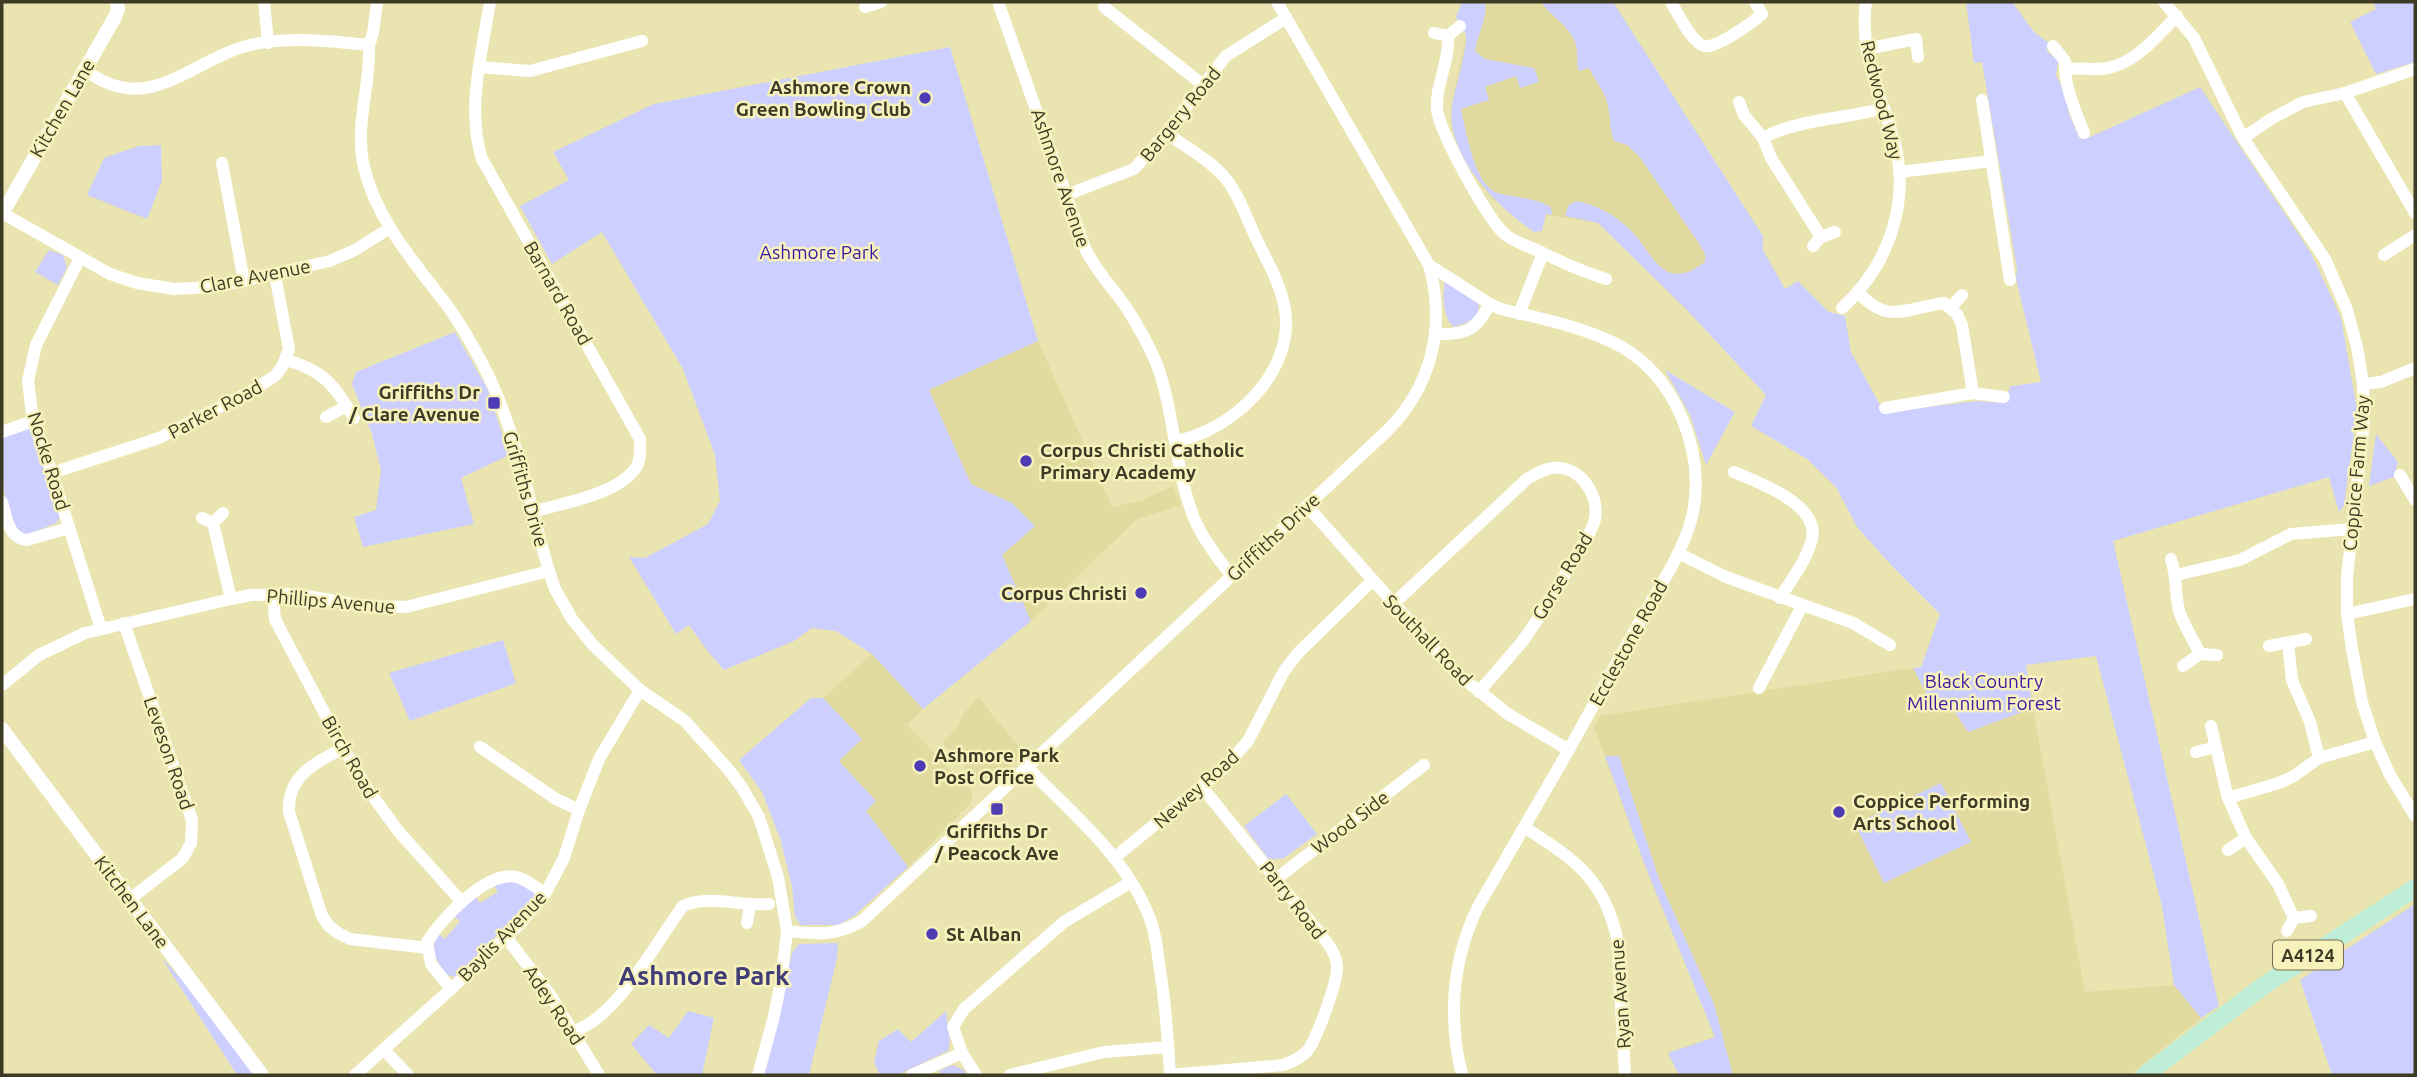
<svg xmlns="http://www.w3.org/2000/svg" width="2417" height="1077" font-family="Ubuntu,sans-serif">
<rect width="100%" height="100%" fill="#eae5b0"/>
<g fill="#e1db9f">
<path d="M1473 2H1559L1731 269 1687 310 1598 223 1520 211 1494 201 1472 173 1452 129 1451 108Z"/>
<path d="M1038 341 1112 507 1141 501 1173 486 1181 505 1137 519 1031 621 929 390Z"/>
<path d="M872 654 923 709 907 725 972 792 971 803 908 867 866 811 875 801 839 761 862 739 823 698Z"/>
<path d="M2004 658 2025 665 2085 992 2174 985 2201 1018 2130 1075H1679L1668 1053 1715 1037 1646 868 1594 727 1599 716 1913 668Z"/>
<path d="M978 697 1025 754 992 781 979 783 942 743 958 727 961 717Z"/>
</g>
<g fill="#cdcffe">
<path d="M1462 2H1485C1488 17 1478 34 1475 51L1485 59 1534 68 1539 82 1520 88 1516 76 1485 87 1489 100 1461 109C1466 130 1474 186 1498 193 1516 198 1534 197 1551 207L1552 215 1546 214 1542 231 1534 232C1497 207 1445 155 1452 106 1454 91 1468 47 1466 36 1465 30 1459 22 1456 17Z"/>
<path d="M1541 2H1613L1763 236V250L1785 289 1798 281 1829 312 1845 316 1851 352 1884 412 1978 401 2002 403 2011 386 2041 382 2016 279 2017 269 1982 62 1974 63 1966 2H2012L2034 32 2049 43 2047 51 2058 61 2056 75 2066 96 2069 114 2080 139 2090 137 2200 87 2311 253 2341 318 2357 410 2344 506 2339 512 2329 477 2113 541 2219 1006 2201 1018 2174 985 2162 906 2096 656 2026 665 2033 708 1968 732 1955 712 1942 706 1935 709 1913 668 1921 667 1940 614 1893 567 1857 527 1836 487 1807 459 1751 426 1766 395 1687 310 1598 223 1565 216 1568 206 1576 201C1593 204 1612 213 1625 225 1654 249 1659 296 1705 262V254L1698 242 1639 156 1627 145 1614 141C1609 129 1611 119 1608 106 1606 93 1595 80 1589 68L1579 71C1575 60 1579 51 1575 42 1568 24 1551 17 1541 2Z"/>
<path d="M2373 2H2415V62L2376 74 2350 22 2376 9Z"/>
<path d="M950 47 1038 341 929 390 971 484 1012 503 1035 526 1002 555 1031 621 923 709 872 654 836 631 812 628 794 641 724 670 709 653 689 625 676 634 629 557 645 558 708 524 720 501 715 455 683 369 602 232 552 264 520 206 569 180 553 152 654 104Z"/>
<path d="M161 145 162 181 147 219 87 195 104 158 139 146Z"/>
<path d="M49 250 63 255 67 267 58 285 35 272Z"/>
<path d="M1445 281 1479 302C1480 318 1468 323 1454 327 1443 319 1442 294 1445 281Z"/>
<path d="M455 332 488 390 509 455 461 478 474 524 363 547 354 517 376 510 381 470 372 434 352 384 356 372Z"/>
<path d="M1665 370 1735 412 1706 465 1690 415Z"/>
<path d="M21 428 29 429 34 434 61 515 56 523 24 536C0 513 2 469 2 436Z"/>
<path d="M2376 434 2398 462 2394 477 2369 486Z"/>
<path d="M503 640 516 683 410 721 389 673Z"/>
<path d="M811 698H823L862 739 839 761 876 801 866 811 908 867 854 916 838 925H800L795 916 792 886 780 838 762 792 739 760Z"/>
<path d="M1605 756H1619L1659 879 1714 1004 1733 1075H1679L1668 1053 1715 1037 1646 868Z"/>
<path d="M1941 783 1971 842 1884 883 1855 824Z"/>
<path d="M1286 794 1317 834 1284 858 1269 860 1244 826Z"/>
<path d="M507 880 523 882 537 895 455 977 445 974 432 951 438 933 445 939 460 921 453 915 476 897 480 903 498 892 494 885Z"/>
<path d="M2415 904V1075H2332L2300 980Z"/>
<path d="M838 943 837 958 809 1075H764L792 953 799 944Z"/>
<path d="M161 957 197 996 258 1075H237Z"/>
<path d="M688 1011 714 1018 702 1075H657L631 1044 649 1025 669 1038Z"/>
<path d="M946 1011C947 1024 952 1040 948 1051L897 1075H880L874 1062 879 1041 898 1029 911 1042Z"/>
<path d="M952 1065 964 1070 967 1075H941L939 1071Z"/>
</g>
<g fill="none" stroke-linecap="round" stroke-linejoin="round">
<g stroke="#fff" stroke-width="12">
<path d="M264 2 268 43"/>
<path d="M377 2 373 33 369 45C371 86 354 126 364 167 377 222 416 264 449 308 461 325 472 344 482 363 516 427 528 501 549 571L555 589 572 619 593 645 640 690 685 721 728 769 741 786 759 817 778 877 787 931 781 982 773 1020 758 1075"/>
<path d="M490 2C482 53 466 109 482 159L640 439C640 448 641 459 637 466 619 495 562 503 532 512"/>
<path d="M998 2 1085 248C1096 272 1114 289 1128 310 1138 326 1148 344 1156 362 1175 412 1174 468 1194 518 1203 539 1217 558 1232 576"/>
<path d="M1671 2C1677 12 1692 43 1704 46 1716 49 1753 22 1762 14L1755 2"/>
<path d="M2164 2 2194 38 2243 138 2325 259 2347 310 2357 347 2363 384 2364 421 2347 577V614L2352 649 2362 702 2375 742 2390 775 2415 816"/>
<path d="M865 7 881 2"/>
<path d="M1104 7 1202 84"/>
<path d="M1434 33 1448 36 1460 26"/>
<path d="M1448 36C1450 61 1435 85 1437 110 1440 133 1489 223 1507 236 1517 243 1530 247 1541 252 1563 263 1583 272 1606 279"/>
<path d="M2053 46 2065 61C2064 86 2075 110 2084 133"/>
<path d="M1866 49 1916 39 1918 57"/>
<path d="M480 67 530 71 642 41"/>
<path d="M85 70C149 118 190 60 250 45 290 36 329 41 369 45"/>
<path d="M2065 70C2079 66 2093 71 2108 68 2137 62 2157 36 2177 16"/>
<path d="M2345 93 2415 213"/>
<path d="M1982 100 2010 280"/>
<path d="M1739 102 1744 115 1763 138 1771 158 1821 237"/>
<path d="M1166 133C1186 147 1210 160 1226 179 1239 195 1246 217 1255 236 1266 259 1281 284 1285 310 1295 372 1232 431 1176 441"/>
<path d="M1763 138C1797 119 1846 119 1884 108"/>
<path d="M2243 138 2271 119 2303 102 2345 93 2415 69"/>
<path d="M222 163 244 281"/>
<path d="M1899 172 1992 161"/>
<path d="M1066 195 1134 169 1166 133 1226 56 1286 18"/>
<path d="M2 213 110 274 137 283 174 289 215 287 330 261 355 250 390 228"/>
<path d="M1813 246 1821 237 1835 232"/>
<path d="M2384 255 2415 235"/>
<path d="M80 258 36 345 28 381 33 421 52 473 101 629"/>
<path d="M1429 265 1490 304"/>
<path d="M1859 293C1888 325 1906 308 1944 303L1957 314 1962 325 1973 393"/>
<path d="M1951 307 1962 295"/>
<path d="M1842 308C1889 265 1912 200 1893 137 1880 91 1859 51 1866 2"/>
<path d="M1519 314 1543 253"/>
<path d="M1437 334C1468 335 1475 330 1490 304L1501 309C1542 319 1585 327 1622 347 1675 378 1703 447 1694 507 1687 549 1658 588 1638 625 1606 681 1577 737 1545 791 1529 819 1513 846 1497 874 1489 889 1478 904 1472 920 1451 971 1449 1022 1462 1075"/>
<path d="M286 360C325 371 334 385 354 418"/>
<path d="M2363 384 2381 382 2415 368"/>
<path d="M1885 408 1973 393 2004 397"/>
<path d="M326 417 347 406"/>
<path d="M2 432 33 421"/>
<path d="M1734 472C1759 483 1820 504 1812 539 1807 560 1791 580 1780 598"/>
<path d="M52 473 159 438 253 390 275 376 282 367 289 349 275 275"/>
<path d="M2400 475 2415 500"/>
<path d="M2 502C7 518 8 538 27 540L69 528"/>
<path d="M1307 506 1455 672 1508 714 1569 750"/>
<path d="M202 518 213 523 223 513"/>
<path d="M213 523 231 599"/>
<path d="M1678 553 1726 577 1853 623 1890 645"/>
<path d="M2171 559C2178 579 2174 595 2180 614 2185 627 2194 641 2200 654"/>
<path d="M2176 575 2240 560 2291 534 2351 529"/>
<path d="M273 594 275 619 279 627 343 748 369 791 399 832 461 901"/>
<path d="M1393 604 1527 479C1534 475 1543 469 1552 468 1578 464 1600 494 1595 519 1594 524 1591 529 1589 534L1542 613 1522 642 1479 692"/>
<path d="M2347 614 2415 599"/>
<path d="M124 623 192 820 191 843 183 858 130 899"/>
<path d="M2288 644 2292 680 2310 722 2319 758"/>
<path d="M2269 646 2306 639"/>
<path d="M2183 666 2200 654 2217 655"/>
<path d="M2 685 39 655 85 633 231 599 251 595 295 594 366 606 406 607 549 571"/>
<path d="M1759 688 1802 606"/>
<path d="M2211 726 2228 798 2246 838"/>
<path d="M480 747 556 799 579 810"/>
<path d="M343 748C315 763 287 776 289 812L322 916 329 926 338 933 350 939 428 948"/>
<path d="M2196 752 2216 747"/>
<path d="M1027 767C1071 812 1125 856 1149 916 1155 931 1157 947 1159 963 1165 1000 1168 1037 1170 1075"/>
<path d="M2228 798 2279 783 2294 776 2319 758 2375 742"/>
<path d="M1524 827C1573 859 1603 876 1617 938L1625 1075"/>
<path d="M2228 850 2246 838 2278 884 2294 918"/>
<path d="M1114 858 1225 767 1248 741 1284 671 1299 652 1372 581"/>
<path d="M1276 879 1424 765"/>
<path d="M747 923 750 906"/>
<path d="M787 931C818 934 834 937 862 921L1387 431C1432 386 1446 326 1429 265L1277 2"/>
<path d="M2287 931 2294 918 2311 916"/>
<path d="M506 937 551 996 599 1075"/>
<path d="M451 989 431 964 427 942C442 919 486 870 517 877 527 880 537 888 545 894"/>
<path d="M574 1031C618 1017 655 943 683 906 711 894 740 907 769 904"/>
<path d="M384 1050 408 1075"/>
<path d="M355 1075 451 989 521 923 545 894 564 858 579 810 599 759 640 690"/>
<path d="M912 1075 962 1053"/>
<path d="M976 1075 962 1053 953 1027 964 1009 1064 922 1131 882"/>
<path d="M1010 1075 1104 1052 1168 1047"/>
<path d="M1170 1075 1283 1065C1292 1062 1301 1058 1307 1051 1316 1041 1338 981 1337 967 1337 957 1332 949 1326 941L1202 787"/>
</g>
<g stroke="#fff" stroke-width="14">
<path d="M2 214 115 17 118 9 117 2"/>
<path d="M2 729 262 1075"/>
</g>
<path stroke="#bfeed8" stroke-width="18" d="M2145 1075 2263 986 2415 888"/>
</g>
<g fill="#4e3cb4" stroke="#f7f2bc" stroke-width="2.5">
<circle cx="925" cy="98" r="7"/>
<rect x="487" y="396" width="14" height="14" rx="3.5"/>
<circle cx="1026" cy="461" r="7"/>
<circle cx="1141" cy="593" r="7"/>
<circle cx="920" cy="766" r="7"/>
<rect x="990" y="802" width="14" height="14" rx="3.5"/>
<circle cx="1839" cy="812" r="7"/>
<circle cx="932" cy="934" r="7"/>
</g>
<g text-anchor="middle" dominant-baseline="central" stroke-width="5" stroke-linejoin="round" paint-order="stroke">
<rect fill="#f7f2bc" stroke="#757152" stroke-width="2" x="2273" y="940.5" width="70" height="29" rx="5"/>
<g font-size="18" font-weight="bold" fill="#3d3a25">
<text x="2308" y="955">A4124</text>
</g>
<g font-size="19" font-weight="bold" fill="#3d3a25" stroke="#f7f2bc" text-anchor="start">
<text x="911" y="87" text-anchor="end">Ashmore Crown<tspan x="911" dy="22">Green Bowling Club</tspan></text>
<text x="480" y="392" text-anchor="end">Griffiths Dr<tspan x="480" dy="22">/ Clare Avenue</tspan></text>
<text x="1040" y="450">Corpus Christi Catholic<tspan x="1040" dy="22">Primary Academy</tspan></text>
<text x="1127" y="593" text-anchor="end">Corpus Christi</text>
<text x="934" y="755">Ashmore Park<tspan x="934" dy="22">Post Office</tspan></text>
<text x="1853" y="801">Coppice Performing<tspan x="1853" dy="22">Arts School</tspan></text>
<text x="997" y="831" text-anchor="middle">Griffiths Dr<tspan x="997" dy="22">/ Peacock Ave</tspan></text>
<text x="946" y="934">St Alban</text>
</g>
<g font-size="19" fill="#3d3a25" stroke="#f7f2bc">
<text transform="translate(1882 100) rotate(76)">Redwood Way</text>
<text transform="translate(62 108) rotate(-60)">Kitchen Lane</text>
<text transform="translate(1180 114) rotate(-51)">Bargery Road</text>
<text transform="translate(1061 178) rotate(71)">Ashmore Avenue</text>
<text transform="translate(255 276) rotate(-11)">Clare Avenue</text>
<text transform="translate(558 293) rotate(60)">Barnard Road</text>
<text transform="translate(215 409) rotate(-28)">Parker Road</text>
<text transform="translate(49 461) rotate(73)">Nocke Road</text>
<text transform="translate(2356 473) rotate(-85)">Coppice Farm Way</text>
<text transform="translate(526 489) rotate(74)">Griffiths Drive</text>
<text transform="translate(1273 537) rotate(-43)">Griffiths Drive</text>
<text transform="translate(1562 576) rotate(-59)">Gorse Road</text>
<text transform="translate(331 601) rotate(5)">Phillips Avenue</text>
<text transform="translate(1428 640) rotate(46)">Southall Road</text>
<text transform="translate(1628 643) rotate(-61)">Ecclestone Road</text>
<text transform="translate(169 753) rotate(71)">Leveson Road</text>
<text transform="translate(350 757) rotate(60)">Birch Road</text>
<text transform="translate(1196 789) rotate(-42)">Newey Road</text>
<text transform="translate(1350 822) rotate(-37)">Wood Side</text>
<text transform="translate(1293 900) rotate(52)">Parry Road</text>
<text transform="translate(132 902) rotate(53)">Kitchen Lane</text>
<text transform="translate(502 936) rotate(-46)">Baylis Avenue</text>
<text transform="translate(1620 994) rotate(-94)">Ryan Avenue</text>
<text transform="translate(554 1005) rotate(56)">Adey Road</text>
</g>
<g font-size="19" fill="#3c19a2" stroke="#f7f2bc">
<text x="819" y="252">Ashmore Park</text>
<text x="1984" y="681">Black Country<tspan x="1984" dy="22">Millennium Forest</tspan></text>
</g>
<g font-size="26" font-weight="bold" fill="#403d79" stroke="#f7f2bc">
<text x="704" y="975">Ashmore Park</text>
</g>
</g>
<rect width="2417" height="1077" fill="none" stroke="#3d3a25" stroke-width="7"/>
</svg>
